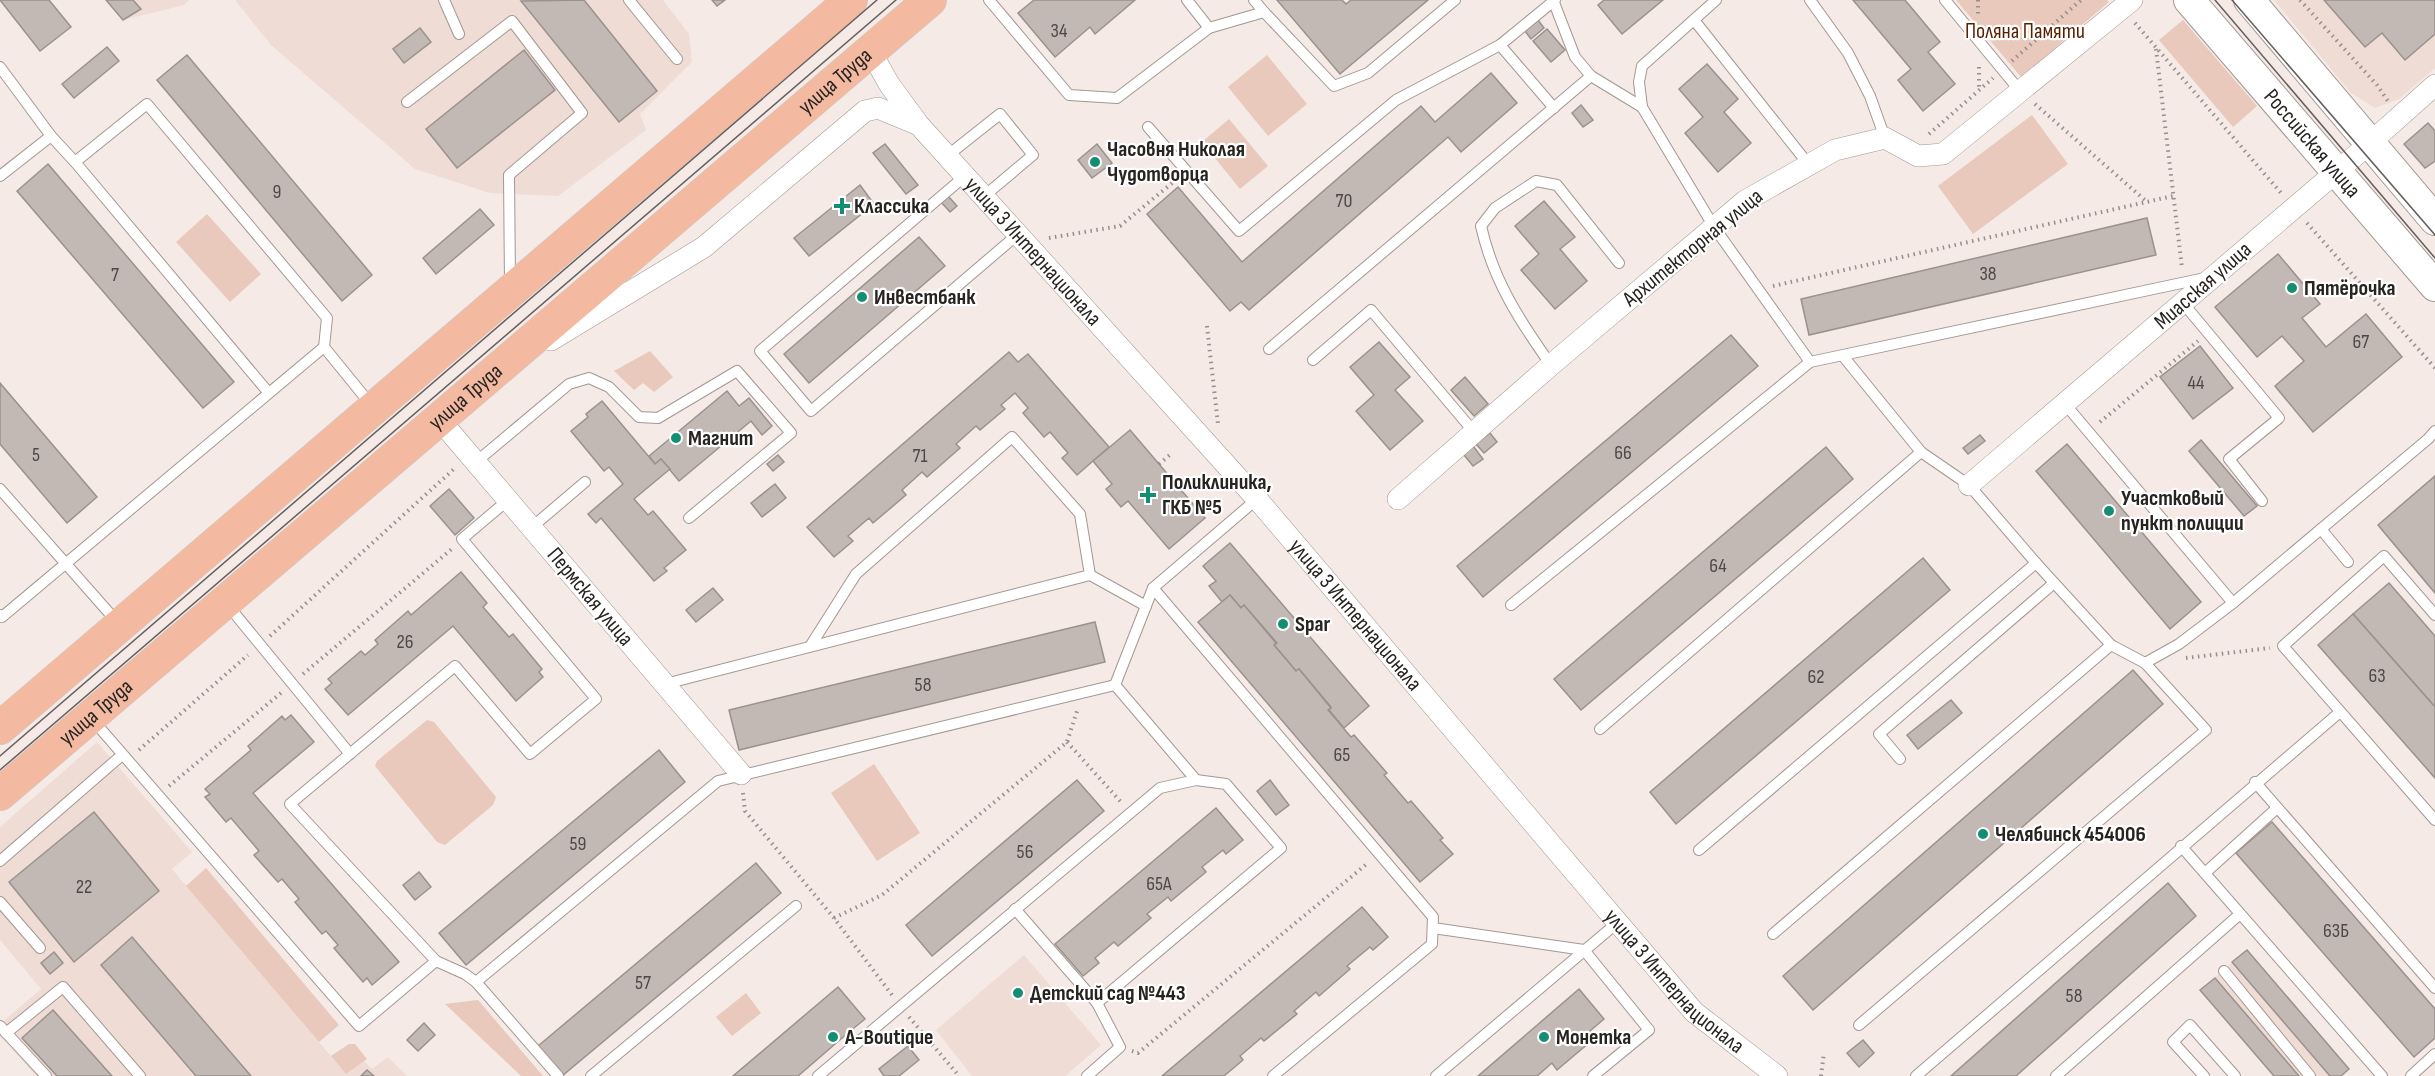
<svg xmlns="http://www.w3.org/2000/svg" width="2435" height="1076" font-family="'Sofia Sans Condensed',sans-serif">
<rect width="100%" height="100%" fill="#f5eae6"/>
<g fill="#efdcd4">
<path d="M106 0H189L184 5 123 20Z"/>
<path d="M235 0H663L689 34 692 62 640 114 646 130 558 196 490 193 415 169 271 45Z"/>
<path d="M2274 0H2435V68L2399 99 2375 108 2351 93Z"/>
<path d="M97 742 192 852 172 869 346 1074 364 1061 372 1069 388 1057 407 1076H36L0 1036V1024L41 989 0 940V827Z"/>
<path d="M2247 950 2349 1069 2341 1076H2274L2200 990Z"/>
<path d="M1024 955 1101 1045 1065 1076H972L936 1030Z"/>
</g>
<g fill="#e8c9bc">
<path d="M1956 0H2107L2109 2 2021 77Z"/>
<path d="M2183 20 2257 106 2233 127 2159 40Z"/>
<path d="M1267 55 1307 104 1268 136 1228 87Z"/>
<path d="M2032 115 2068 164 1973 234 1938 186Z"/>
<path d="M1229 119 1268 166 1240 189 1202 142Z"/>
<path d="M207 214 261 274 230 302 176 242Z"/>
<path d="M650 351 673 377 654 392 643 383 634 390 614 371Z"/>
<path d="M427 720 434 722 496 797 493 805 445 845 437 842 375 766 377 761Z"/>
<path d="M874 764 920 833 877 861 831 793Z"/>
<path d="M206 868 339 1025 319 1042 186 886Z"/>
<path d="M746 993 761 1013 732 1036 716 1017Z"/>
<path d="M478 1000 543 1076H521L445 1004Z"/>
<path d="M349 1044H355L367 1059 346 1074 331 1056Z"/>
</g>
<g fill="#c2b8b4" stroke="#9b918d" stroke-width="1.5">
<path d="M0 0H49L71 27 40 51Z"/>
<path d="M106 0H133L141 9 123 20Z"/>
<path d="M584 0 657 91 619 122 521 1Z"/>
<path d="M712 0H725L717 6Z"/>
<path d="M1034 0H1135L1095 34 1090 27 1055 57 1018 13Z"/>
<path d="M1277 0H1342L1346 4 1351 0H1428L1340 74Z"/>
<path d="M1604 0H1663L1622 34 1598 5Z"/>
<path d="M1853 0H1905L1940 42 1928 52 1955 84 1923 111 1898 80 1911 69Z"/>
<path d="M2324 0H2435V34L2405 60 2382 33 2365 47Z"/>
<path d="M1538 20 1544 28 1531 39 1525 31Z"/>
<path d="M420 28 431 42 404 63 393 49Z"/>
<path d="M1547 29 1565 50 1551 62 1533 41Z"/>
<path d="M107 47 119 61 74 98 62 84Z"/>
<path d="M524 50 555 90 457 168 426 129Z"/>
<path d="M187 55 372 275 342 301 157 80Z"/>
<path d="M1707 64 1738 99 1724 112 1751 143 1718 172 1685 133 1703 117 1679 89Z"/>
<path d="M1491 73 1517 103 1461 152 1448 137 1249 310 1241 302 1230 311 1147 214 1178 187 1242 262 1421 106 1435 122Z"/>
<path d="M1581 105 1593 120 1583 127 1572 113Z"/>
<path d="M2428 123 2435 131V161L2425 168 2404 144Z"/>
<path d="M885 144 918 185 906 194 873 153Z"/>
<path d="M1097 144 1112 163 1092 178 1078 160Z"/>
<path d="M48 164 234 382 203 408 17 191Z"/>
<path d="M860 185 874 204 809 256 794 238Z"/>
<path d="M948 196 957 206 950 212 941 202Z"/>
<path d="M1544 201 1575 237 1560 249 1587 281 1555 309 1521 270 1539 254 1515 226Z"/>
<path d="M480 209 494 225 436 274 423 258Z"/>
<path d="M2147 218 2156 255 1809 335 1801 299Z"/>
<path d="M919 237 945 266 809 383 784 354Z"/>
<path d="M2278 254 2320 304 2302 318 2326 347 2366 314 2402 357 2313 432 2275 386 2304 361 2282 336 2257 357 2215 307Z"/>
<path d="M1731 335 1758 366 1483 597 1457 566Z"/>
<path d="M1379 342 1410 377 1395 390 1423 421 1390 450 1356 411 1374 395 1350 367Z"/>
<path d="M2200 346 2233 388 2193 419 2160 377Z"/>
<path d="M1009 352 1018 362 1028 354 1109 447 1077 475 1062 458 1068 453 1050 432 1044 437 1023 413 1028 408 1015 393 1001 405 1005 409 980 430 976 426 956 444 960 448 927 477 922 472 902 490 906 495 873 523 869 518 848 536 853 541 834 557 807 527Z"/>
<path d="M1465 377 1488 404 1474 416 1451 390Z"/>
<path d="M0 383 97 497 67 523 0 444Z"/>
<path d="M727 391 739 406 749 398 772 426 762 435 751 421 679 481 661 459 655 464 649 456Z"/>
<path d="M602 401 655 464 661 459 670 469 634 499 648 515 653 511 686 550 664 568 667 571 654 581 601 518 596 523 588 514 623 484 609 467 604 471 571 431 588 417 586 414Z"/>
<path d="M1130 430 1205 518 1169 549 1128 501 1121 507 1106 489 1112 484 1093 461Z"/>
<path d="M1490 433 1497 442 1484 453 1476 444Z"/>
<path d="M1980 435 1985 441 1968 454 1963 448Z"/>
<path d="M2201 440 2257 506 2244 516 2189 451Z"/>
<path d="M1470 442 1483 459 1473 466 1460 450Z"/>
<path d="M2067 444 2201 602 2170 629 2036 471Z"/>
<path d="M1826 447 1853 479 1581 710 1554 679Z"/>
<path d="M778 455 784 462 773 471 767 464Z"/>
<path d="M2435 476V593L2378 525Z"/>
<path d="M775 484 786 498 762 517 751 503Z"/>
<path d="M449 489 474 518 455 535 430 506Z"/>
<path d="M1230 543 1369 706 1344 728 1329 710 1331 707 1299 669 1296 671 1274 645 1277 643 1244 605 1241 608 1230 595 1222 602 1209 586 1216 581 1203 566Z"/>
<path d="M1923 558 1950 590 1676 824 1650 792Z"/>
<path d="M461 572 487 603 483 607 509 637 513 634 542 669 539 672 543 677 516 701 453 626 348 715 325 689 332 683 328 679 361 651 365 655 378 644 375 640 408 611 411 615Z"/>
<path d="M2389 583 2435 636V707L2353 614Z"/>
<path d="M713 588 723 600 696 622 686 610Z"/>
<path d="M1230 595 1241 608 1244 605 1276 643 1274 645 1296 671 1299 669 1331 708 1328 710 1351 737 1354 735 1387 773 1384 775 1408 803 1411 801 1443 838 1440 840 1453 854 1420 882 1198 622Z"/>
<path d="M2353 614 2435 707V778L2318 645Z"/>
<path d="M1095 622 1105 662 739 750 729 710Z"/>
<path d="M2133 670 2163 704 1813 1010 1783 976Z"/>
<path d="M1951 700 1962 713 1918 749 1907 735Z"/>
<path d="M291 715 314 742 253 793 399 962 372 985 367 978 363 982 334 948 338 945 326 931 322 934 295 902 299 899 282 879 278 882 254 855 259 851 231 818 226 822 205 797 210 794 205 789 251 750 248 746 282 716 285 720Z"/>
<path d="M659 750 685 782 466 965 439 933Z"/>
<path d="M1077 780 1104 811 932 956 906 925Z"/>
<path d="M1270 780 1289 805 1276 815 1257 791Z"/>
<path d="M1216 808 1243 840 1226 854 1223 850 1202 867 1206 872 1171 901 1168 897 1147 914 1151 918 1118 946 1114 942 1095 958 1099 963 1083 976 1055 944Z"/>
<path d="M94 812 159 891 74 962 9 882Z"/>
<path d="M2272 822 2435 1009V1038L2414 1057 2236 853Z"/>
<path d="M756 863 781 893 562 1076 538 1046Z"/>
<path d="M419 872 431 887 415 900 403 885Z"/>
<path d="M2168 883 2196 916 2016 1076H1951Z"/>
<path d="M1362 907 1388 937 1373 950 1370 947 1347 966 1350 969 1319 996 1316 992 1294 1011 1297 1014 1264 1041 1261 1038 1240 1056 1243 1060 1224 1076H1162Z"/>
<path d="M132 937 251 1076H196L101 965Z"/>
<path d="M2247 950 2349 1069 2341 1076H2330L2232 962Z"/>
<path d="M54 952 63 963 50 974 41 963Z"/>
<path d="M2215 978 2299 1076H2274L2200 990Z"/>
<path d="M838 987 865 1019 849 1032 798 1076H733Z"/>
<path d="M1579 989 1604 1019 1590 1031 1596 1037 1557 1070 1552 1063 1537 1076H1478Z"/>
<path d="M53 1010 112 1076H57L22 1038Z"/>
<path d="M424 1023 435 1035 418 1051 407 1040Z"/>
<path d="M1863 1040 1874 1053 1859 1067 1847 1053Z"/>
<path d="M908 1046 919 1060 899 1076H884L879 1069Z"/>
<path d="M367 1070 374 1076H361Z"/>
</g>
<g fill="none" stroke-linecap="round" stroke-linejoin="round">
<defs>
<g id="service">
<path d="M444 0 459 34"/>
<path d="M629 0 677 59"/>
<path d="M989 0 1069 95 1117 98 1209 28 1264 12 1334 86 1368 73 1455 0"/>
<path d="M1187 0 1209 28"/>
<path d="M1254 0 1264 12"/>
<path d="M1553 0 1575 57 1591 76 1642 107"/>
<path d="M1716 0 1642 66 1639 82 1642 107 1714 227 1810 362"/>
<path d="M1810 0 1848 53 1870 96 1885 138"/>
<path d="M1945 0 2020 91"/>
<path d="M1694 20 1809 165"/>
<path d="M1500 45 1554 108"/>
<path d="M0 67 51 136 75 162 268 392"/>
<path d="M407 102 512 21 582 113 509 175 510 283"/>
<path d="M1148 127 1239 231 1396 100 1500 45 1555 0"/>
<path d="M947 156 1000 114 1033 155 983 197"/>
<path d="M75 162 147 104 327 318 324 347 372 406"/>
<path d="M0 176 51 136"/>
<path d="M965 176 760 351 811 411 1017 235"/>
<path d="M2183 303 2279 418 2229 459 2262 501"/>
<path d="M1269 349 1591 76"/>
<path d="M1843 356 1921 452 1969 485 2036 563 2111 645 2145 663 2206 730 1859 1025"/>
<path d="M1313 360 1371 310 1474 432"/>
<path d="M1551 365C1519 320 1493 280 1481 226L1495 208 1536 181 1557 185 1619 263"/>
<path d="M2065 404 2233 603"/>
<path d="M476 462 569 384 589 378 609 387 639 417 658 418 737 371 791 433 689 518"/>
<path d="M0 489 118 623"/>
<path d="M531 528 585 482"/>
<path d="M2321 529 2348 562"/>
<path d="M1153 588 1433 917 1432 944 1273 1076"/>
<path d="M226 603 350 754"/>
<path d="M1511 605 1810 362 2205 278"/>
<path d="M0 615 2 617 324 347"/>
<path d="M2435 615 2384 556 2283 646 2435 820"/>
<path d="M811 645 856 574 1012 437 1080 514 1090 575"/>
<path d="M2145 663 2179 644 2233 603 2428 439 2435 431"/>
<path d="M665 684 1090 575 1146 606"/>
<path d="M92 719 359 1026 436 961 465 974 476 982 558 1076"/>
<path d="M1600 729 1921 452"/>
<path d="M1900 759 1879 734 2054 583"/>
<path d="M1196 780 1115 685 1153 588 1257 499"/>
<path d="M2255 782 2435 988"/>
<path d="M2181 846 2382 1076"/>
<path d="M1699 850 2036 563"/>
<path d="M0 861 122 755"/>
<path d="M2205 873 2277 808"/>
<path d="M0 902 40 948"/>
<path d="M1015 909 1097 1003 1120 1047 1087 1076"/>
<path d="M1433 928 1584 950 1649 1030 1593 1076"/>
<path d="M1773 934 2111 645"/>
<path d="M436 961 290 804 455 666 530 754 596 699 462 539 508 500"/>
<path d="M2224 971 2310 1076"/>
<path d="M476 982 718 781 1115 685"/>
<path d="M0 1026 46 1076"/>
<path d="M6 1033 63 987 140 1076"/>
<path d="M591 1076 796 906"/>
<path d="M818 1076 1160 788 1196 780 1226 784 1281 848 1097 1003"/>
<path d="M1436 1076 1617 923"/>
<path d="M1916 1076 2340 712"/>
<path d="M2056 1076 2240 914"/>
<path d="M2204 1076 2173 1042 2190 1025 2235 1076"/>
<path d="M2411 1076 2435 1054"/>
</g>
<g id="minor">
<path id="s1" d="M870 50 889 84 919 125 1257 499 1694 1012 1777 1076"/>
<path d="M551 340 704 247 865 111 878 108 917 124"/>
<path d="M439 419 741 774"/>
<path d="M1969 485 2362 150 2435 85"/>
<path d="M1398 499 1551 365 1745 201 1835 150 1885 138 1918 156 1943 154 2132 0"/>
</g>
<g id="secondary">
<path id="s2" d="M2189 0 2435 286"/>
<path d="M2249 0 2435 220"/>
</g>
<g id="primary">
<path d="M0 728 851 0"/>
<path id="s3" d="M0 794 930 0"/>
</g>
</defs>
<use href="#service" stroke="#a29894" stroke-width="12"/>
<use href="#minor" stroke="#a29894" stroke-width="22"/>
<use href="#secondary" stroke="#a29894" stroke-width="32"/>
<use href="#primary" stroke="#cbcaca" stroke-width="34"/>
<g stroke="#978f8c" stroke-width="4" stroke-dasharray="1.5 4.5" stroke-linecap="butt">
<path d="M1978 0V17"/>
<path d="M2300 0 2377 85 2388 101"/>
<path d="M2135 23 2281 193"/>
<path d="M2156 49 2182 268"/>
<path d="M2012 61 2081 0"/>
<path d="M1979 67V89"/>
<path d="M2035 104 2146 201"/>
<path d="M1929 134 1993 78"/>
<path d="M2307 223 2435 368"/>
<path d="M1049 238 1120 226 1177 179"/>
<path d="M1773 286 2173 196"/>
<path d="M1207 326 1218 424"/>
<path d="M2100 422 2198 341"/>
<path d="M1159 464 1171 454"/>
<path d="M270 636 455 468"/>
<path d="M2186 658 2270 648"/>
<path d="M303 674 453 548"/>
<path d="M1067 742 1121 802"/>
<path d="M139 750 248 655"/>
<path d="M169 786 281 693"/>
<path d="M743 793 745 811 834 918 892 995"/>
<path d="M834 918 882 895 1067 742 1078 708"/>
<path d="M909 1017 959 1076"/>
<path d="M1132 1051 1138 1053 1368 863"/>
<path d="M1821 1076 1824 1053"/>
</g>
<use href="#service" stroke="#fff" stroke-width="10"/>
<use href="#minor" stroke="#fff" stroke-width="21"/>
<use href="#secondary" stroke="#fff" stroke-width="30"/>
<use href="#primary" stroke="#f3baa1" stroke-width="33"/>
<g stroke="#665f5d" stroke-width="1.5">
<path d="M2215 0 2435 258"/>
<path d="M2232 0 2435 235"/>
<path d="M0 756 877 0"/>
<path d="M0 770 896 0"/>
</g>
</g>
<g fill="#138e72" stroke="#fff" stroke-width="2">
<circle cx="1095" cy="162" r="6"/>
<path d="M839 197h6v6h6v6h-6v6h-6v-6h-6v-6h6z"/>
<circle cx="2292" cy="288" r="6"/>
<circle cx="862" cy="297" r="6"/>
<circle cx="676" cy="438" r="6"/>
<path d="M1145 486h6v6h6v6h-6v6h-6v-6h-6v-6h6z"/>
<circle cx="2109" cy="511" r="6"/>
<circle cx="1283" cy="624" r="6"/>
<circle cx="1983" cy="834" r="6"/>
<circle cx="1018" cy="993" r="6"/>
<circle cx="833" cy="1037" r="6"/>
<circle cx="1544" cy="1037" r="6"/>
</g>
<g text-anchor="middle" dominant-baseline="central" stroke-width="4.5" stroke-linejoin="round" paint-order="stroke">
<g font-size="20" fill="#4e4846">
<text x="1059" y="31">34</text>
<text x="277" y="192">9</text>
<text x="1344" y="201">70</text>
<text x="1988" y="274">38</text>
<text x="115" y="275">7</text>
<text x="2361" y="342">67</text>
<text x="2196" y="383">44</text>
<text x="1623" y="453">66</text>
<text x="36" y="455">5</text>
<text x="920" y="456">71</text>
<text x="1718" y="566">64</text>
<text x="405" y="642">26</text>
<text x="2377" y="676">63</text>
<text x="1816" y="677">62</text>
<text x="923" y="685">58</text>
<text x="1342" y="755">65</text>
<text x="578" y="844">59</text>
<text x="1025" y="852">56</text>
<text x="1159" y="884">65А</text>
<text x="84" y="887">22</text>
<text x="2336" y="931">63Б</text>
<text x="643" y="983">57</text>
<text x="2074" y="996">58</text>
</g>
<g font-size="22" fill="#591e00" stroke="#fff">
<text x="2025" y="31">Поляна Памяти</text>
</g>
<g font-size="22" fill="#272321" stroke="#fff">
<text stroke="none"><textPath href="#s3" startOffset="1098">улица Труда</textPath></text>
<text stroke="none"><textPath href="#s2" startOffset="189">Российская улица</textPath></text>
<text transform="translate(1693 248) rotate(-39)">Архитекторная улица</text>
<text stroke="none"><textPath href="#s1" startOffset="260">улица 3 Интернационала</textPath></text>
<text transform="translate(2203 286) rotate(-41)">Миасская улица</text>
<text stroke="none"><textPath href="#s3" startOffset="612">улица Труда</textPath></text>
<text transform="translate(590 597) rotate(50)">Пермская улица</text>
<text stroke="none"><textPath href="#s1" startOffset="746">улица 3 Интернационала</textPath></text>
<text stroke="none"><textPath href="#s3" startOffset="126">улица Труда</textPath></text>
<text stroke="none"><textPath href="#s1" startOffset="1232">улица 3 Интернационала</textPath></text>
</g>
<g font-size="22" font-weight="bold" fill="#272321" stroke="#fff" text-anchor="start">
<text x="1107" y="149">Часовня Николая<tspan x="1107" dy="25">Чудотворца</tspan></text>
<text x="854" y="206">Классика</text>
<text x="2304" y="288">Пятёрочка</text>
<text x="874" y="297">Инвестбанк</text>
<text x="688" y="438">Магнит</text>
<text x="1162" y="482">Поликлиника,<tspan x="1162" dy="25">ГКБ №5</tspan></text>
<text x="2121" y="498">Участковый<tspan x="2121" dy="25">пункт полиции</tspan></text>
<text x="1295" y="624">Spar</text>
<text x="1995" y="834">Челябинск 454006</text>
<text x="1030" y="993">Детский сад №443</text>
<text x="845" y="1037">A-Boutique</text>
<text x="1556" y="1037">Монетка</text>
</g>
</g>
</svg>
